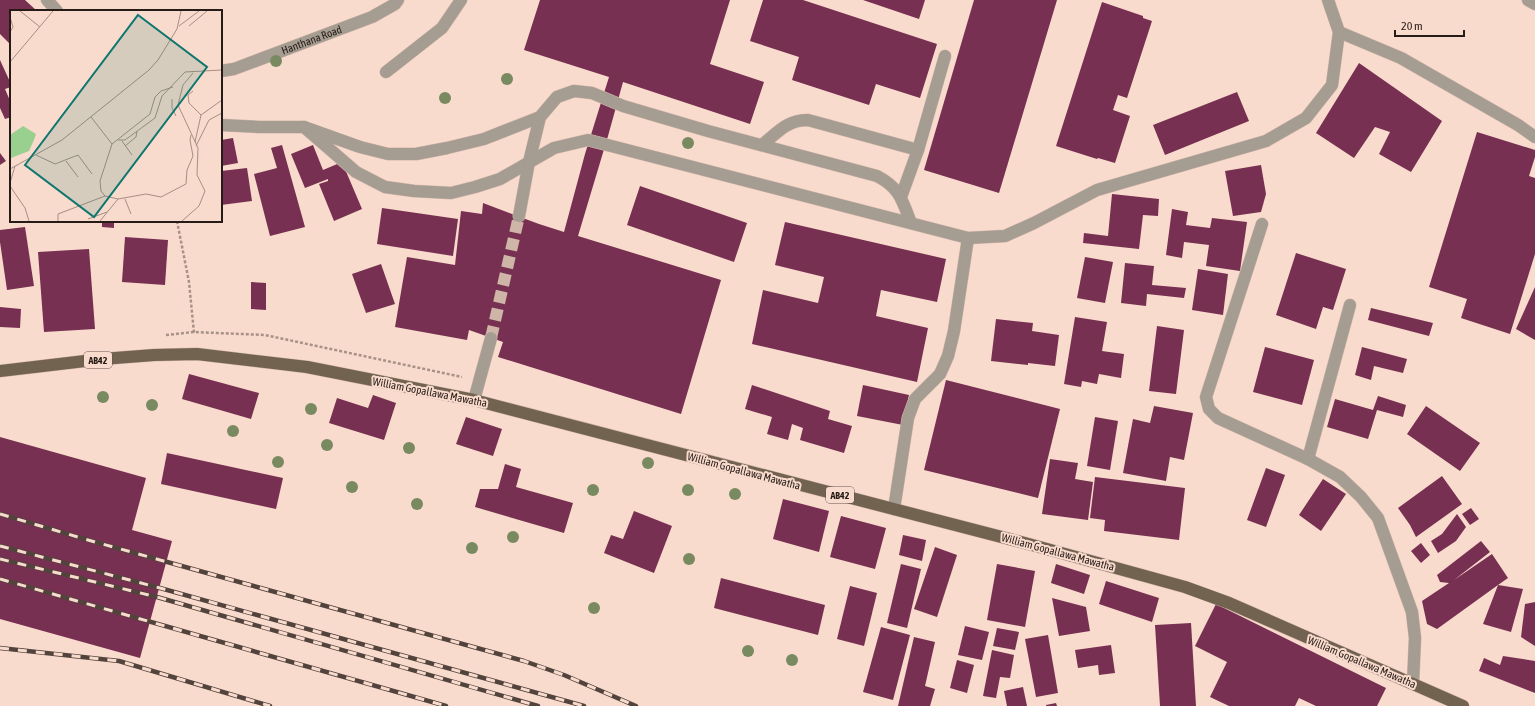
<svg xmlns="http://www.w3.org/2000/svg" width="1535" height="706" font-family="'Asap Condensed',sans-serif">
<rect width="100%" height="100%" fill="#f9dbcd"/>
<g fill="#773051">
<path d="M0 0H25L37 11H11V45L0 34Z"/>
<path d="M540 0H730L710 64 764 82 750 124 623 82 608 136 578 236 721 280 681 414 498 357 503 342 469 330 467 340 395 327 407 257 455 265 461 211 482 214 483 203 539 224 564 232 585 154 609 77 524 50Z"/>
<path d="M763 0H803L937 44 920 98 876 84 869 105 792 80 799 57 750 41Z"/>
<path d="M863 0H925L919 19Z"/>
<path d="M974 0H1057L999 193 924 170Z"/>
<path d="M1102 2 1143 16V18L1152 21 1127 98 1118 95 1113 110 1130 116 1115 163 1098 158 1097 159 1056 146Z"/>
<path d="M0 60 11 84V87L5 89 11 103V117L5 119 0 108Z"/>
<path d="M1359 63 1442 121 1411 172 1379 154 1390 132 1375 127 1354 158 1316 133Z"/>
<path d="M1237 92 1249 121 1165 155 1153 125Z"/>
<path d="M1477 132 1535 150V157L1529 176 1535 178V254L1510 334 1461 318 1467 299 1429 287Z"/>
<path d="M233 138 238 163 221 166V140Z"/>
<path d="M282 145 305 227 270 236 254 174 277 168 271 148Z"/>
<path d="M313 145 323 170 342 162 362 209 334 221 319 184 328 181V179L305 188 291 154Z"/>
<path d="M0 153 6 161 0 165Z"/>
<path d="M1261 165 1266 194 1261 212 1233 216 1225 171Z"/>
<path d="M247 168 252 201 221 205V171Z"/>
<path d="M640 186 747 223 734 262 627 225Z"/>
<path d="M1112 194 1159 199 1158 216 1143 215 1139 249 1083 243 1084 233 1108 236Z"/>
<path d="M382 208 458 219 453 256 377 244Z"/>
<path d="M1172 209 1188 212 1186 225 1210 228 1212 218 1247 222 1240 271 1206 266 1209 245 1184 242 1182 258 1166 255Z"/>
<path d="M102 221H114V228L102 227Z"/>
<path d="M785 222 946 259 937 302 881 290 876 316 928 328 917 382 752 344 763 290 818 303 824 277 775 265Z"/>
<path d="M25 227 34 286 7 290 0 242V230Z"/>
<path d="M125 237 168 240 165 285 122 282Z"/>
<path d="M89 249 95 329 44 332 38 252Z"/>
<path d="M1296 253 1346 269 1333 310 1323 307 1316 329 1276 315Z"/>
<path d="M1085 257 1113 262 1105 303 1077 298Z"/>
<path d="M1125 263 1154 266 1152 285 1186 288 1184 298 1147 294 1146 306 1121 303Z"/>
<path d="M381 264 395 304 366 313 352 274Z"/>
<path d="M1198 269 1228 274 1223 315 1192 310Z"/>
<path d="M251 282 266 283V310L251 309Z"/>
<path d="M1535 287V340L1516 329Z"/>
<path d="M0 307 21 309 20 328 0 327Z"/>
<path d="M1371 308 1433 323 1429 336 1368 320Z"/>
<path d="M1075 317 1107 322 1102 351 1124 354 1121 378 1099 374 1097 384 1082 381 1081 387 1064 384Z"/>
<path d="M996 319 1033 323 1032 331 1059 335 1055 366 1028 363V365L991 361Z"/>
<path d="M1157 326 1184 330 1176 394 1149 391Z"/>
<path d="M1265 347 1314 360 1302 405 1253 392Z"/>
<path d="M1362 347 1407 359 1403 373 1374 366 1371 380 1355 375Z"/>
<path d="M189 374 259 393 251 419 182 399Z"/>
<path d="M946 380 1060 409 1038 498 924 470Z"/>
<path d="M752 385 830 411 828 419 852 426 844 453 800 440 803 428 792 424 788 440 767 434 772 417 745 409Z"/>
<path d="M863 385 909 395 903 425 857 416Z"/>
<path d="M373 395 396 403 384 440 329 423 337 398 368 408Z"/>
<path d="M1378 396 1406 405 1403 417 1377 410 1368 439 1327 427 1335 399 1373 410Z"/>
<path d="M1154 406 1193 413 1184 460 1170 457 1166 481 1123 473 1133 419 1150 423Z"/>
<path d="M1426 406 1480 443 1460 471 1407 434Z"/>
<path d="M466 417 502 429 493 456 456 444Z"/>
<path d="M1095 417 1118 421 1110 470 1087 466Z"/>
<path d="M0 437 146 478 132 530 172 541 140 658 0 619Z"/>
<path d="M167 453 283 478 276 509 161 484Z"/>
<path d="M1050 459 1078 463 1075 479 1093 482 1088 520 1042 514Z"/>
<path d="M505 464 521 469 516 487 573 503 564 533 475 507 480 489H498Z"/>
<path d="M1266 468 1285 475 1266 527 1247 520Z"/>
<path d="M1442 476 1462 504 1416 537 1410 525 1398 508Z"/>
<path d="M1095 477 1185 488 1179 540 1104 531 1105 520 1090 518Z"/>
<path d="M1323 479 1346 494 1321 531 1299 515Z"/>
<path d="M783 499 829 511 819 552 773 539Z"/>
<path d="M1471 508 1479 519 1470 525 1462 514Z"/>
<path d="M634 511 672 526 654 573 604 553 611 535 623 539Z"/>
<path d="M1457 514 1466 527 1456 541 1438 553 1431 541 1442 534Z"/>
<path d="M841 516 886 528 875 569 830 557Z"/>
<path d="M903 535 926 540 922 561 899 555Z"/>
<path d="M1481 541 1490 552 1454 580 1492 554 1508 578 1498 585 1523 589 1511 632 1483 624 1498 585 1437 629 1427 624 1422 601 1449 583 1440 582 1437 575Z"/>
<path d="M1421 543 1430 555 1421 563 1411 551Z"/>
<path d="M935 547 957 555 937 617 914 609Z"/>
<path d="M901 564 921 569 907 628 887 623Z"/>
<path d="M997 564 1035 571 1025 627 987 620Z"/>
<path d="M1056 564 1090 575 1084 594 1051 583Z"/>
<path d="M721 578 825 605 818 635 714 608Z"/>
<path d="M1106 581 1159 598 1152 622 1099 604Z"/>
<path d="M850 586 877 593 864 646 837 639Z"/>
<path d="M1052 598 1086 607 1090 631 1059 636Z"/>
<path d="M1535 602V646L1521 637 1525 604Z"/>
<path d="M1216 604 1386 688 1377 706H1316L1299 698 1295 706H1229L1210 697 1227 662 1195 646Z"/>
<path d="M1191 623 1196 706H1160L1155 625Z"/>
<path d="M965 626 989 632 982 660 958 655Z"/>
<path d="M881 627 910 635 893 700 863 692Z"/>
<path d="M997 628 1019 632 1015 650 993 646Z"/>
<path d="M1048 635 1058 693 1036 697 1025 639Z"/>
<path d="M914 637 935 642 925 686 935 689 930 706H898Z"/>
<path d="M1111 645 1115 673 1099 675 1098 665 1078 668 1075 650Z"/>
<path d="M992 650 1014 655 1010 678 1000 677 996 698 983 696Z"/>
<path d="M1503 656 1535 661V693L1479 671 1484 658 1500 665Z"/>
<path d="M957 660 974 665 967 693 950 688Z"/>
<path d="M1023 687 1027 706H1007L1004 691Z"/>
<path d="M1056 703 1057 706H1046V705Z"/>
</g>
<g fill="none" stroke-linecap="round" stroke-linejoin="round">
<path stroke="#cfb5a8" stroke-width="12" stroke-dasharray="12 6" stroke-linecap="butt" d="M491 338 519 216"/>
<defs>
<g id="minor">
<path d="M47 0 57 11"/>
<path d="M1528 0 1535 4"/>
<path d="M1339 32 1401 58 1518 125 1535 137"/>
<path id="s1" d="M221 71 234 69 372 17 395 4 398 0"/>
<path d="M386 72 442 28 461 0"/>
<path d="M221 125 259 127H304L360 147 388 154H416L447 148 484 139 540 117"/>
<path d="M304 127 356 172 385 187 414 191 451 193 475 187 500 179 554 148 588 140 968 238 1005 236 1034 223 1097 190 1266 141 1306 118 1332 85 1339 32 1328 0"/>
<path d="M762 145C778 132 787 120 808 120L918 150"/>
<path d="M901 197 918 150 945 56"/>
<path d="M519 216 529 162 540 117 557 97 574 91 592 93 623 106 708 131 877 176C900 188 902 200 911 223"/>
<path d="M1262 224 1206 397 1209 409 1218 418 1308 459 1340 477 1361 497 1378 518 1412 612 1415 638 1413 683"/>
<path d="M474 400 491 338"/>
<path d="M1308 459 1350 305"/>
<path d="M894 509 908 418 915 399 940 374 948 356 954 331 968 238"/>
</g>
<path id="major" d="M0 371 102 359 154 355 197 354 307 367 474 400 1036 546 1185 587 1229 603 1463 706"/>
</defs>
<use href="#minor" stroke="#d3b8ac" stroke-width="13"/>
<use href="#major" stroke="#d3b8ac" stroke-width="13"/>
<g stroke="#a89287" stroke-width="2.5" stroke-dasharray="3 2" stroke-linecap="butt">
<path d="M177 221 189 282 194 333"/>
<path d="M166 335 194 332 265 335 462 377"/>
</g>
<use href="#minor" stroke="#a59c92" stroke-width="12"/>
<use href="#major" stroke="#726250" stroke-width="12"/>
<defs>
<g id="rail">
<path d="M0 514 88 540 524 661 564 675 636 706"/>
<path d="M0 546 160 588 584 706"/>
<path d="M0 559 157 597 538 706"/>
<path d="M0 579 446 706"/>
<path d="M0 648 119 661 270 706"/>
</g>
</defs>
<use href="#rail" stroke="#52433c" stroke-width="4.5"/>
<use href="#rail" stroke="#f9dbcd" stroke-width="3" stroke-dasharray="9" stroke-linecap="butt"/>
</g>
<g fill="#798a60">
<circle cx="276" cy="61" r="6"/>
<circle cx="507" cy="79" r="6"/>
<circle cx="445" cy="98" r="6"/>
<circle cx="688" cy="143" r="6"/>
<circle cx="103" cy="397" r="6"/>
<circle cx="152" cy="405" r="6"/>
<circle cx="311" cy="409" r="6"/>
<circle cx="233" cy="431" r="6"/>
<circle cx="327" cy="445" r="6"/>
<circle cx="409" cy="448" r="6"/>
<circle cx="278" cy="462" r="6"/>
<circle cx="648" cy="463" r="6"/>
<circle cx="352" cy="487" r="6"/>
<circle cx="593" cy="490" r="6"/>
<circle cx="688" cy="490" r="6"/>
<circle cx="735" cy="494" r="6"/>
<circle cx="417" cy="504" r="6"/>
<circle cx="513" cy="537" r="6"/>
<circle cx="472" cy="548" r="6"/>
<circle cx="689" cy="559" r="6"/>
<circle cx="594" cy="608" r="6"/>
<circle cx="748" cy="651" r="6"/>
<circle cx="792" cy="660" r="6"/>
</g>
<g text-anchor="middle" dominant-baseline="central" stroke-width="4" stroke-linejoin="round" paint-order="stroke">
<g fill="#f9dbcd" stroke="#65554d" stroke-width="1">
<rect x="84" y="352" width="28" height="16" rx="3"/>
<rect x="826" y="487" width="28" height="16" rx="3"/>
</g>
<g font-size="10" font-weight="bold" fill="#261b16">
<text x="98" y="360">AB42</text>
<text x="840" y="495">AB42</text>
</g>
<g font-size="11" fill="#261b16" stroke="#f9dbcd">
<text stroke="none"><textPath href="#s1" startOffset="96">Hanthana Road</textPath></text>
<text transform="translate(430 392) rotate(11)">William Gopallawa Mawatha</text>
<text transform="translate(744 471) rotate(15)">William Gopallawa Mawatha</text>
<text transform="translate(1058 552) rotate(15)">William Gopallawa Mawatha</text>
<text transform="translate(1362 662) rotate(23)">William Gopallawa Mawatha</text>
</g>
</g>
<g transform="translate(10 10)">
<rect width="212" height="212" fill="#f9dbcd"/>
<path d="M13 116 26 124 24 130 19 141 1 148 0 125Z" fill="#99d08f"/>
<path fill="none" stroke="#a58e84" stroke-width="1" d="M10 1 30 17M0 7 3 17 0 22M169 16 189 1M179 16 197 1M0 52 43 1M163 77 151 81 145 87 140 104 102 134 90 171 91 181 95 186 108 189 136 184 151 187 176 174 177 160 183 146 180 130 181 125M183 81 178 85 179 93 191 105M162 89V98L166 106M81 107 102 134M108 130H115L145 108 152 86 175 62 212 60M112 131 122 145M185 132 191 105 212 90M115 136 126 127 127 121M186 136 199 110 212 103M26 145 45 154 68 145 82 164M56 151 68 167M0 159 52 130 139 60 148 50 167 19 171 1M0 173 5 156M0 176 15 198 19 211M115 189 121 204M78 209 97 202M48 211V204L95 186M90 211 108 189M172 211 189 196 195 181 187 165 188 138 168 95 173 75 183 63"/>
<path fill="#0f766e" fill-opacity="0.15" stroke="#0f766e" stroke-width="2" d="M128 5 197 57 84 207 15 155Z"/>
<rect width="212" height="212" fill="none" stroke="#261b16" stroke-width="2"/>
</g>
<path d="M1395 30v6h69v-6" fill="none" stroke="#261b16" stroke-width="2"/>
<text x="1401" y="30" font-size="12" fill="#261b16" stroke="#f9dbcd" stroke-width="3" paint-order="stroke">20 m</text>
</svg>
